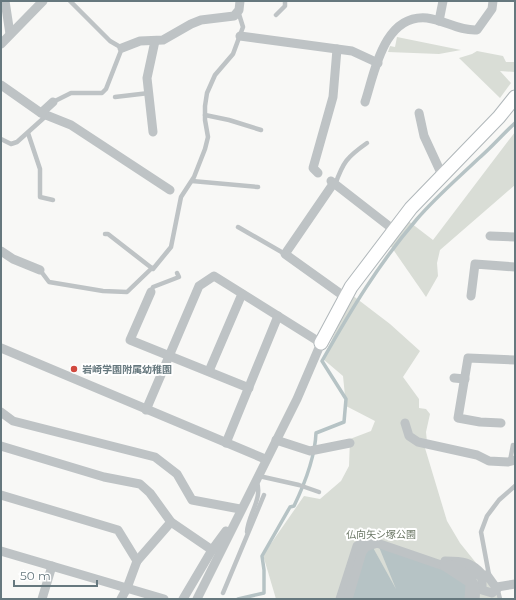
<svg xmlns="http://www.w3.org/2000/svg" width="516" height="600" font-family="Montserrat,'Noto Sans JP',sans-serif">
<rect width="100%" height="100%" fill="#f8f8f6"/>
<g fill="#d9ddd6">
<path d="M397 37 461 50 439 54 388 52 390 46 395 47Z"/>
<path d="M477 51 503 56 506 62H515V72L500 71 511 83 500 98 459 58 472 54Z"/>
<path d="M515 132V185L440 250 437 263 438 276 426 297 390 245 407 220 433 240Z"/>
<path d="M352 295 390 324 420 351 403 377 419 399V408L426 409 430 414 426 432 427 442 425 448 447 521 460 543 497 589 499 599H276L263 555 304 496 320 499 341 481 349 466 350 439 371 431 375 421 346 406 343 376 323 359Z"/>
</g>
<path fill="#b6c3c5" d="M377 542 462 572 471 596 467 599H340L371 544 396 589Z"/>
<g fill="none" stroke-linecap="round" stroke-linejoin="round">
<path stroke="#b6c3c5" stroke-width="3.5" d="M238 599 264 593V570L262 556 290 507 294 506C305 483 315 458 316 433L344 422 346 399 322 361C351 310 379 263 417 219 436 197 457 179 478 159 491 148 502 135 515 123"/>
<defs>
<path id="secondary" d="M321 343 351 287 411 208 499 117 515 97"/>
</defs>
<use href="#secondary" stroke="#b0b7ba" stroke-width="15"/>
<g stroke="#bec3c5" stroke-width="4.5">
<path d="M276 15 285 6V1"/>
<path d="M115 97 149 93"/>
<path d="M53 102 71 93H102L106 89 122 48 110 41 70 1"/>
<path d="M205 115 229 120 261 130"/>
<path d="M28 133 40 169V197L53 200"/>
<path d="M1 139 11 144 17 142 46 116"/>
<path d="M192 181 258 187"/>
<path d="M335 185C343 162 347 157 367 143"/>
<path d="M238 227 285 254"/>
<path d="M105 234H108L153 269 171 247 181 197 194 177 205 149 208 137 205 120V106L207 93 215 75 233 54 243 27 238 11"/>
<path d="M40 270 49 282 103 291 127 292 152 268"/>
<path d="M151 292 153 287 179 277 177 273"/>
<path d="M510 461 513 445"/>
<path d="M259 476 299 485 319 492"/>
<path d="M247 532C248 514 264 498 256 480"/>
<path d="M489 575 481 532 487 516 499 500 515 486"/>
<path d="M497 587 500 599"/>
<path d="M223 593 264 495"/>
</g>
<g stroke="#bec3c5" stroke-width="9">
<path d="M5 1 10 34"/>
<path d="M439 21 443 1"/>
<path d="M240 36 352 51 378 63"/>
<path d="M1 44 43 1"/>
<path d="M122 48 140 41 163 40 191 24 201 20 234 16 239 10 240 1"/>
<path d="M1 85 41 113 71 125 170 190"/>
<path d="M365 102C375 71 384 14 427 18 444 20 459 31 477 30L492 9 493 1"/>
<path d="M41 113 53 102"/>
<path d="M419 113 424 136 442 175"/>
<path d="M153 132 147 78 155 41"/>
<path d="M318 173 313 168 333 97 337 49"/>
<path d="M331 181 394 230"/>
<path d="M333 184 285 254 345 297"/>
<path d="M490 236 515 237"/>
<path d="M1 251 13 259 40 270"/>
<path d="M151 292 130 340 249 388"/>
<path d="M471 296 475 264 515 267"/>
<path d="M1 348 265 459"/>
<path d="M209 371 242 294"/>
<path d="M454 378 465 379"/>
<path d="M146 410 199 286 214 276 321 343 297 399 197 599"/>
<path d="M1 412 13 421 155 457 177 474 192 500 240 509"/>
<path d="M405 423 409 436 418 442 477 455 489 461 508 462 515 460"/>
<path d="M501 423 480 422 458 418 468 358 515 360"/>
<path d="M276 440 310 451 350 443"/>
<path d="M226 443 278 316"/>
<path d="M1 446 104 477 140 484 150 493 171 522 212 550"/>
<path d="M1 495 118 530 137 561 127 588 121 599"/>
<path d="M1 551 164 599"/>
<path d="M137 561 171 522"/>
<path d="M497 587 515 584"/>
<path d="M42 599 52 566"/>
<path d="M183 599 212 550 226 531"/>
<path d="M340 599 357 546 370 539H376"/>
<path d="M348 599 362 552 366 547 377 543 444 566 445 561C463 561 471 562 483 575H487L497 589 492 593 482 590V578C473 570 466 563 453 565"/>
<path d="M469 599 470 583 444 566 453 565C467 575 478 579 475 599"/>
</g>
<use href="#secondary" stroke="#fff" stroke-width="13"/>
</g>
<circle fill="#d1493e" stroke="#fff" stroke-width="1.5" cx="74" cy="369" r="4"/>
<g text-anchor="middle" dominant-baseline="central" stroke-width="4" stroke-linejoin="round" paint-order="stroke">
<g font-size="10" font-weight="bold" fill="#66787e" stroke="#fff" text-anchor="start">
<text x="82" y="369">岩崎学園附属幼稚園</text>
</g>
<g font-size="10" fill="#6b7765" stroke="#fff">
<text x="381" y="534">仏向矢シ塚公園</text>
</g>
</g>
<rect width="516" height="600" fill="none" stroke="#66787e" stroke-width="4"/>
<path d="M14 580v6h83v-6" fill="none" stroke="#66787e" stroke-width="2"/>
<text x="20" y="580" font-size="12" fill="#66787e" stroke="#ffffff" stroke-width="3" paint-order="stroke">50 m</text>
</svg>
